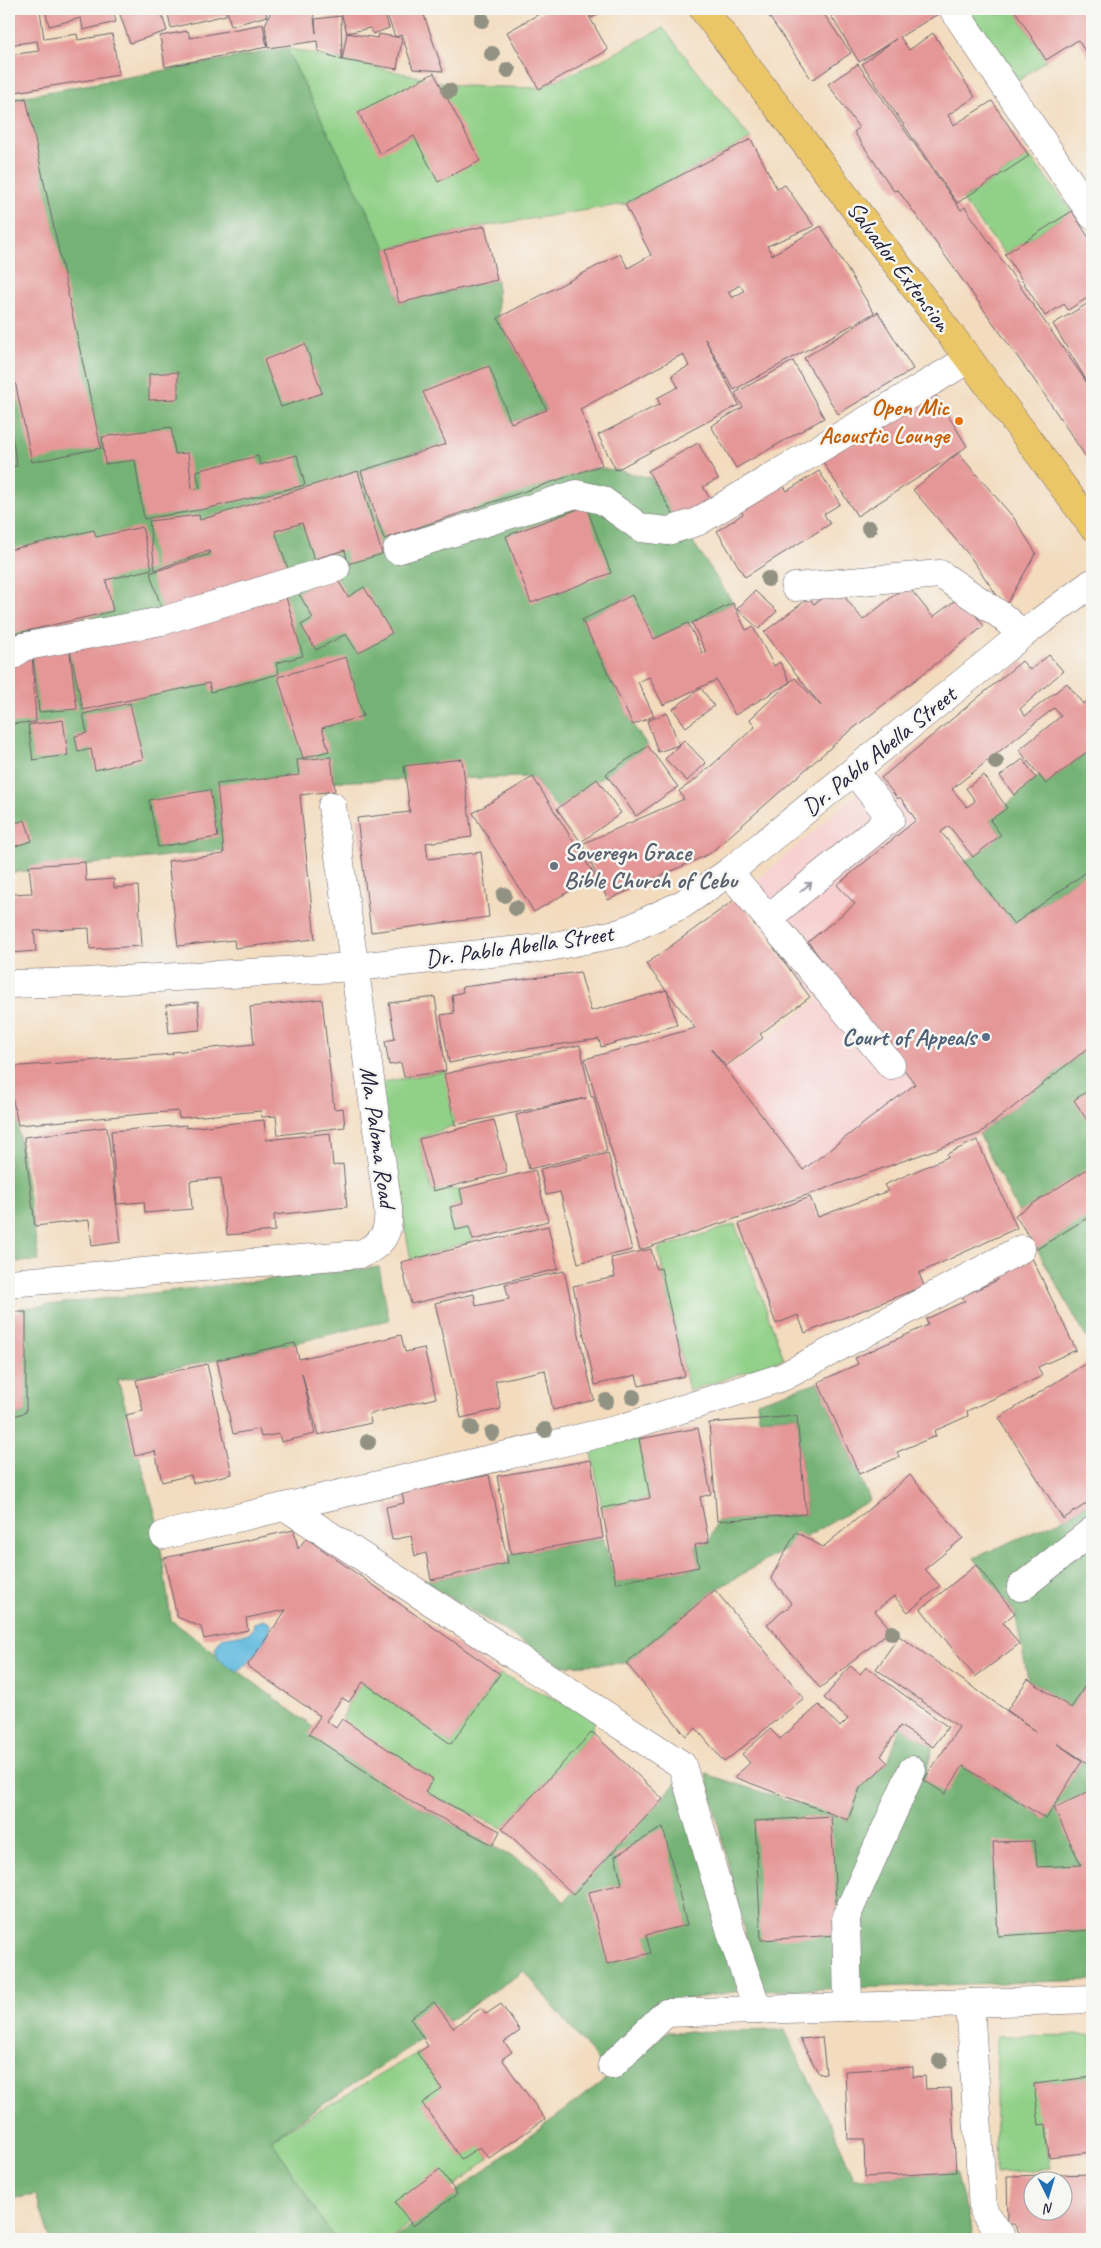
<svg xmlns="http://www.w3.org/2000/svg" width="1101" height="2248" font-family="Caveat,sans-serif">
<rect width="100%" height="100%" fill="#f6f6f2"/>
<filter id="ink" filterUnits="userSpaceOnUse"><feTurbulence type="fractalNoise" baseFrequency=".02" numOctaves="2"/><feDisplacementMap in="SourceGraphic" scale="10" xChannelSelector="R" yChannelSelector="G"/><feConvolveMatrix kernelMatrix="1 2 1 2 8 2 1 2 1" color-interpolation-filters="sRGB"/></filter>
<filter id="wash" filterUnits="userSpaceOnUse"><feTurbulence type="fractalNoise" baseFrequency=".0096" numOctaves="4" result="noise"/><feDisplacementMap in="SourceGraphic" scale="20" xChannelSelector="R" yChannelSelector="G"/><feGaussianBlur stdDeviation="1.12" result="paint"/><feColorMatrix in="noise" values="0 0 0 0 0 0 0 0 0 0 0 0 0 0 0 0 0 1.4 0 .05"/><feComposite in="paint" operator="in"/></filter>
<g filter="url(#wash)">
<rect width="100%" height="100%" fill="#f3dbbe"/>
<path fill="#f7d0d0" d="M879 775 931 840 941 832 964 861 1092 1030V1045L979 1134 813 1193 640 1250 585 1059 695 1028 729 1067 819 999 739 896Z"/>
<g fill="#90d087" stroke="#597961">
<path d="M968 9H994L998 15 1014 9 1046 60 1017 82Z"/>
<path d="M663 28 751 139 625 204 485 226 386 249 286 48 461 86 539 88 600 61Z"/>
<path d="M1029 156 1072 211 1005 254 962 200Z"/>
<path d="M446 1071 455 1125 419 1139 432 1191 460 1189 463 1204 450 1207 456 1229 469 1227 473 1240 411 1260 378 1083Z"/>
<path d="M735 1224 784 1359 689 1391 658 1249Z"/>
<path d="M639 1439 650 1498 602 1508 591 1448Z"/>
<path d="M500 1674 595 1717 592 1732 502 1828 425 1792 433 1779 342 1720 349 1702 363 1682 451 1744Z"/>
<path d="M1092 2035V2077L1034 2084 1051 2168 995 2174 997 2036Z"/>
<path d="M417 2053 489 2158 390 2239H334L271 2139Z"/>
</g>
<g fill="#74b274" stroke="#4b6a58">
<path d="M286 48 386 249 399 303 497 280 498 318 547 410 361 471 384 538 570 474 594 468 616 470 651 478 733 603 654 639 631 595 582 620 633 725 648 746 557 809 533 777 218 784 224 850 9 873V99Z"/>
<path d="M1092 748V868L1014 924 964 861 973 857 1001 835 990 820 1039 776 1046 784Z"/>
<path d="M1092 1045V1348L1037 1249 979 1134Z"/>
<path d="M9 1072 39 1261 9 1262Z"/>
<path d="M379 1267 389 1320 295 1343 118 1380 157 1520 171 1620 416 1805 537 1870 564 1902 681 1778 746 1990 664 2003 599 2062 524 1971 271 2139 334 2239H50L36 2195 9 2199V1419L26 1412 22 1308Z"/>
<path d="M818 1382 870 1500 715 1590 626 1663 562 1666 420 1579 431 1580 508 1563 511 1554 603 1538 616 1583 699 1567 695 1545 709 1542 717 1521 806 1514 797 1416 759 1418 757 1402Z"/>
<path d="M1092 1500V1675L1071 1708 1028 1679 1015 1613 974 1558 1063 1519Z"/>
<path d="M900 1726 933 1747 924 1780 963 1766 1045 1819 1082 1761 1092 1766V1980L759 1991 706 1774 848 1820 860 1788 888 1763Z"/>
<path d="M785 2030 842 2149 853 2179 956 2172 973 2234 969 2239H393L668 2032Z"/>
</g>
<path fill="#61bade" stroke="#426e8c" d="M264 1620 271 1624C270 1639 250 1664 237 1671L219 1660 215 1649 221 1638 249 1633 253 1629 254 1623Z"/>
<g id="blocks">
<g fill="#e59797" fill-rule="evenodd">
<path d="M9 9H40L44 39 77 34 78 40 112 34 119 75 9 93V55L39 51 37 41 9 45Z"/>
<path d="M45 9H113L116 22 83 30 81 18 49 26Z"/>
<path d="M118 9H160L167 31 130 43Z"/>
<path d="M167 9H225L226 15 171 28Z"/>
<path d="M232 9H265L267 16 231 26 227 10Z"/>
<path d="M272 9H313L316 33 315 19 341 16 342 60 347 33 377 38 378 34 402 38 397 69 342 60 318 51 317 41 268 48 265 25Z"/>
<path d="M340 9H383L389 28 373 34 370 28 347 33Z"/>
<path d="M385 9H422L443 71 413 69 402 35 395 37Z"/>
<path d="M548 9H585L608 50 539 89 507 32Z"/>
<path d="M587 9H607L592 18Z"/>
<path d="M764 9H820L851 53 812 80Z"/>
<path d="M827 9H935L938 14 900 37 909 50 933 33 975 97 948 115 954 125 992 101 1029 156 957 203 862 64 896 39 859 62Z"/>
<path d="M1014 9H1092V62L1078 40 1046 60Z"/>
<path d="M263 24 267 47 165 67 160 36 188 31 190 38Z"/>
<path d="M858 64 961 210 965 207 1090 387 1053 324 1092 301V466L1042 391 898 190 894 191 854 132 859 128 828 84Z"/>
<path d="M434 73 480 161 438 182 414 136 380 154 358 112Z"/>
<path d="M26 98 101 448 32 462 9 353V102Z"/>
<path d="M751 139 777 189 785 185 814 226 767 246 772 255 821 226 874 313 734 390 705 339 739 405 616 470 598 435 660 404 657 398 678 387 672 375 689 366 683 354 580 409 602 465 384 539 361 471 446 444 423 392 489 366 511 423 547 410 498 318 620 254 628 268 651 255 625 204ZM740 285 744 291 732 298 728 292Z"/>
<path d="M1072 211 1092 243V295L1068 310 1064 304 1045 316 1005 254Z"/>
<path d="M485 226 497 280 399 303 386 249Z"/>
<path d="M878 312 913 369 838 414 804 358Z"/>
<path d="M305 344 322 393 281 407 264 360Z"/>
<path d="M793 361 824 418 736 468 711 426 743 407 735 393Z"/>
<path d="M178 372V399L149 400V374Z"/>
<path d="M932 390 967 446 958 453 1014 518 1036 553 1005 607 969 555 913 490 958 453 857 516 821 459Z"/>
<path d="M9 419 17 466 9 467Z"/>
<path d="M171 427 175 454 188 453 192 489 200 488 196 471 258 456 260 465 297 455 305 485 205 509 144 519 135 460 105 464 102 437Z"/>
<path d="M698 443 718 479 703 487 712 502 678 523 648 471Z"/>
<path d="M358 471 382 554 348 564 345 550 314 559 302 523 275 531 291 578 165 619 150 573 210 554 209 551 155 570 149 521 199 515 200 520Z"/>
<path d="M819 471 840 504 824 514 830 524 745 577 717 531 743 514 739 508 781 482 787 491Z"/>
<path d="M586 506 611 573 531 603 506 536Z"/>
<path d="M142 527 152 569 106 580 113 611 9 635V550L94 530 96 537Z"/>
<path d="M333 572 348 597 364 587 392 633 358 653 346 634 316 650 301 625 313 618 298 592Z"/>
<path d="M907 585 933 617 961 596 984 626 845 735 709 854 608 900 582 844 684 799 679 791 695 780 755 727 750 719 790 682 735 715 716 680 663 705 649 677 638 682 654 716 633 725 582 620 632 595 654 639 688 623 703 654 706 652 692 623 733 603 746 630 753 627 774 666 780 662 790 682 795 678 821 706 764 632 809 598 814 604 837 587 863 620Z"/>
<path d="M284 590 303 656 276 663 279 674 211 692 209 683 83 710 69 646 77 709 39 712 32 648Z"/>
<path d="M755 591 777 611 759 629 737 609Z"/>
<path d="M32 653 36 722 9 724V660Z"/>
<path d="M1049 655 1063 671 1020 709 1025 716 1067 683 1083 704 1092 697V748L1046 784 1019 750 1061 716 1054 708 952 789 967 807 975 801 966 788 984 775 1007 808 990 820 1001 835 973 857 949 826 941 832 1014 924 1092 868V1045L979 1134 813 1193 640 1250 585 1059 695 1028 646 964 737 898 810 997 760 1034 763 1038 726 1066 711 1049 803 1170 915 1084 808 942 855 904 837 885 916 820 900 797 898 799 881 778 1022 661 1030 670Z"/>
<path d="M346 657 363 716 322 728 329 751 303 758 278 677Z"/>
<path d="M701 688 714 706 686 727 673 709Z"/>
<path d="M130 703 143 759 95 770 91 749 78 752 75 736 87 733 83 714Z"/>
<path d="M667 713 679 745 658 752 647 721Z"/>
<path d="M63 720 68 755 33 760 28 725Z"/>
<path d="M684 740 706 763 687 781 665 759Z"/>
<path d="M648 746 678 787 636 816 606 774Z"/>
<path d="M331 757 335 791 300 795 315 939 235 948 234 940 178 946 168 861 224 854 217 784 299 775 297 760Z"/>
<path d="M462 759 472 837 426 843 428 859 481 852 489 917 371 932 357 818 410 812 404 766Z"/>
<path d="M1023 759 1036 778 1014 795 1000 776Z"/>
<path d="M533 777 595 876 534 912 473 813Z"/>
<path d="M597 779 621 813 581 842 557 809Z"/>
<path d="M210 790 218 837 158 847 149 800Z"/>
<path d="M25 820 32 841 9 848V825Z"/>
<path d="M85 862 86 881 114 879V888L138 886 142 946 90 949 89 928 34 931 36 951 10 953 9 894 32 893 29 866Z"/>
<path d="M580 972 591 1011 667 990 677 1025 601 1047 599 1039 513 1051 449 1063 441 1015 454 1013 452 995 463 992 462 987Z"/>
<path d="M435 997 446 1071 404 1077 401 1063 389 1065 385 1041 395 1039 389 1003Z"/>
<path d="M322 999 334 1109 343 1108 345 1127 278 1135 276 1116 262 1117 261 1111 179 1118 178 1111 18 1125 9 1081V1067L173 1054 172 1052 254 1044 250 1007Z"/>
<path d="M198 1002 200 1030 169 1033 166 1005Z"/>
<path d="M580 1045 591 1097H594L607 1151 529 1169 516 1115 586 1098 455 1125 444 1074Z"/>
<path d="M1092 1088V1128L1074 1100Z"/>
<path d="M264 1120 266 1140 330 1133 333 1166 343 1164 347 1207 274 1215 275 1231 227 1235 221 1178 190 1181 192 1209 145 1213 144 1202 117 1204 111 1131 186 1125V1128Z"/>
<path d="M494 1120 507 1172 433 1191 419 1139Z"/>
<path d="M107 1127 121 1242 92 1246 89 1220 35 1226 24 1137Z"/>
<path d="M977 1140 1017 1228 919 1273 924 1286 805 1333 798 1315 776 1324 739 1224 810 1197 818 1217 888 1191 884 1185 948 1157 947 1154Z"/>
<path d="M608 1153 632 1250 578 1263 560 1192 546 1195 540 1169Z"/>
<path d="M1092 1166V1215L1037 1249 1015 1215Z"/>
<path d="M535 1170 548 1221 473 1240 469 1227 456 1230 450 1207 463 1204 460 1189Z"/>
<path d="M548 1226 558 1269 411 1304 401 1262Z"/>
<path d="M651 1249 656 1269 661 1268 685 1376 639 1386 636 1375 595 1385 573 1286 615 1277 611 1258Z"/>
<path d="M1032 1258 1076 1350 1038 1367 1042 1376 967 1411 968 1416 934 1431 936 1436 897 1452 899 1457 859 1474 818 1382 858 1364 855 1358 928 1325 926 1319 965 1301 962 1296 998 1280 995 1275Z"/>
<path d="M564 1271 594 1400 553 1410 545 1370 495 1381 501 1409 461 1418 435 1303 474 1294 476 1306 509 1299 505 1284Z"/>
<path d="M9 1312H26V1412L9 1418Z"/>
<path d="M401 1335 405 1352 424 1348 436 1398 369 1414 371 1423 318 1435 302 1373 315 1434 281 1442 279 1434 261 1437 259 1429 233 1434 217 1360 295 1343 299 1359Z"/>
<path d="M1091 1360 1092 1500 1063 1519 999 1418Z"/>
<path d="M207 1364 232 1474 193 1483 191 1475 162 1482 155 1451 135 1456 126 1415 143 1411 136 1380Z"/>
<path d="M797 1416 806 1514 717 1521 709 1423Z"/>
<path d="M698 1428 711 1494 700 1497 709 1542 695 1545 699 1567 616 1583 602 1508 650 1498 639 1439Z"/>
<path d="M591 1460 603 1538 511 1554 497 1476Z"/>
<path d="M489 1475 508 1563 431 1580 426 1553 415 1556 411 1536 392 1540 386 1507 404 1503 402 1493Z"/>
<path d="M910 1475 963 1538 925 1569 940 1586 908 1612 894 1596 875 1611 891 1630 820 1688 767 1624 792 1604 771 1578 796 1532 823 1547Z"/>
<path d="M294 1530 298 1549 306 1538 500 1674 451 1744 363 1682 349 1702 342 1698 326 1721 336 1728 342 1719 433 1779 425 1792 500 1831 493 1845 416 1805 309 1734 320 1716 247 1666 286 1610 246 1618 248 1630 204 1639 201 1627 177 1617 164 1558Z"/>
<path d="M976 1565 1015 1613 1003 1623 1019 1644 975 1677 921 1609Z"/>
<path d="M715 1590 804 1698 724 1762 696 1728 686 1736 626 1663Z"/>
<path d="M899 1636 1036 1731 1007 1710 1028 1679 1071 1708 1092 1675V1766L1056 1743 1082 1761 1046 1819 963 1766 945 1794 924 1780 959 1727 876 1669Z"/>
<path d="M850 1666 860 1674 866 1667 948 1727 933 1747 900 1726 881 1756 888 1763 860 1788 848 1820 734 1777 750 1763 742 1754 770 1729 780 1739 819 1705 840 1727 848 1719 824 1698Z"/>
<path d="M592 1732 663 1799 573 1894 502 1828Z"/>
<path d="M1092 1790V1930L998 1936 993 1842 1035 1841 1037 1867 1081 1865 1054 1808Z"/>
<path d="M831 1816 838 1935 761 1940 755 1821Z"/>
<path d="M663 1827 687 1925 646 1935 651 1953 607 1964 589 1892 622 1884 615 1856Z"/>
<path d="M434 2002 453 2028 481 2008 486 2014 501 2004 520 2031 504 2042 512 2052 502 2059 545 2119 489 2158 480 2147 461 2159 422 2103 442 2089 417 2053 428 2046 410 2018Z"/>
<path d="M822 2037 826 2073 819 2074 800 2039Z"/>
<path d="M913 2067V2077L925 2076 926 2089 951 2088 956 2172 865 2177 864 2139H848L845 2071Z"/>
<path d="M1092 2077V2152L1049 2157 1046 2124 1039 2125 1034 2084Z"/>
<path d="M440 2169 457 2194 413 2226 395 2202Z"/>
<path d="M1092 2174V2239H1023L1014 2224H1008L1007 2176ZM1034 2180H1064V2210H1034Z"/>
</g>
</g>
</g>
<g filter="url(#ink)">
<use href="#blocks" fill-opacity="0" stroke="#6b6369" stroke-width="1"/>
<g fill="none" stroke-linecap="round" stroke-linejoin="round">
<defs>
<g id="minor">
<path d="M953 9 1092 215"/>
<path d="M397 550 576 494 602 500 641 528 668 531 697 522 969 359"/>
<path d="M795 587 940 574 999 614 1023 634"/>
<path d="M9 656 13 655 22 647 162 621 336 568"/>
<path d="M729 872 891 1065"/>
<path d="M768 918 891 818 854 771"/>
<path d="M9 984 85 982 355 967 549 947 621 933 683 904 729 872 1023 634 1092 583"/>
<path d="M9 1283 360 1254C383 1245 390 1232 388 1208L332 806"/>
<path d="M286 1507 682 1765 733 1939 758 2010"/>
<path d="M164 1535 619 1429 783 1377 1021 1249"/>
<path d="M1021 1587 1092 1531"/>
<path d="M970 2003 983 2210 1003 2239"/>
<path d="M848 2007 846 1917 912 1770"/>
<path d="M612 2065 666 2013 1092 1999"/>
</g>
<path id="major" d="M703 9 969 359 1092 526"/>
</defs>
<use href="#minor" stroke="#6b6369" stroke-width="29"/>
<use href="#major" stroke="#6b6369" stroke-width="29"/>
<use href="#minor" stroke="#fff" stroke-width="28"/>
<use href="#major" stroke="#ebc669" stroke-width="28"/>
</g>
<g fill="#929283">
<circle cx="482" cy="20" r="8"/>
<circle cx="492" cy="54" r="8"/>
<circle cx="508" cy="70" r="8"/>
<circle cx="449" cy="91" r="8"/>
<circle cx="869" cy="528" r="8"/>
<circle cx="768" cy="579" r="8"/>
<circle cx="996" cy="762" r="8"/>
<circle cx="504" cy="895" r="8"/>
<circle cx="516" cy="908" r="8"/>
<circle cx="633" cy="1397" r="8"/>
<circle cx="606" cy="1401" r="8"/>
<circle cx="471" cy="1428" r="8"/>
<circle cx="545" cy="1430" r="8"/>
<circle cx="492" cy="1433" r="8"/>
<circle cx="368" cy="1442" r="8"/>
<circle cx="892" cy="1633" r="8"/>
<circle cx="940" cy="2061" r="8"/>
</g>
<defs><path id="oneway-shaft" d="M-6 0H5M1.5-3L5.5 0L1.5 3" fill="none" stroke-width="1.6" stroke-linecap="round" stroke-linejoin="round" transform="scale(1.25)"/></defs>
<use stroke="#9c9ca7" href="#oneway-shaft" transform="translate(806 887) rotate(-39)"/>
</g>
<circle fill="#e8710a" stroke="#f6f6f2" stroke-width="2" cx="959" cy="421" r="5"/>
<circle fill="#6b7280" stroke="#f6f6f2" stroke-width="2" cx="554" cy="866" r="5"/>
<circle fill="#5c6f8a" stroke="#f6f6f2" stroke-width="2" cx="986" cy="1037" r="5"/>
<g text-anchor="middle" dominant-baseline="central" stroke-width="5" stroke-linejoin="round" paint-order="stroke">
<g font-size="24" fill="#22223b" stroke="#f6f6f2">
<text transform="translate(899 266) rotate(53)">Salvador Extension</text>
<text transform="translate(879 751) rotate(-39)">Dr. Pablo Abella Street</text>
<text transform="translate(519 946) rotate(-8)">Dr. Pablo Abella Street</text>
<text transform="translate(378 1137) rotate(82)">Ma. Paloma Road</text>
</g>
<g font-size="24" font-weight="bold" fill="#c56008" stroke="#f6f6f2" text-anchor="end">
<text x="949" y="407">Open Mic<tspan x="949" dy="28">Acoustic Lounge</tspan></text>
</g>
<g font-size="24" font-weight="bold" fill="#5b616d" stroke="#f6f6f2" text-anchor="start">
<text x="564" y="852">Soveregn Grace<tspan x="564" dy="28">Bible Church of Cebu</tspan></text>
</g>
<g font-size="24" font-weight="bold" fill="#4e5e75" stroke="#f6f6f2" text-anchor="end">
<text x="976" y="1037">Court of Appeals</text>
</g>
</g>
<rect width="1101" height="2248" fill="none" stroke="#f6f6f2" stroke-width="30"/>
<g transform="translate(1048 2196) rotate(175)"><circle r="24" fill="#f6f6f2" stroke="#a1a1a9"/>
<path d="M0-4L9 19L0 12L-9 19Z" fill="#1f6fb2"/>
<text y="-8" font-size="14" font-weight="bold" text-anchor="middle" fill="#22223b">N</text>
</g>
</svg>
